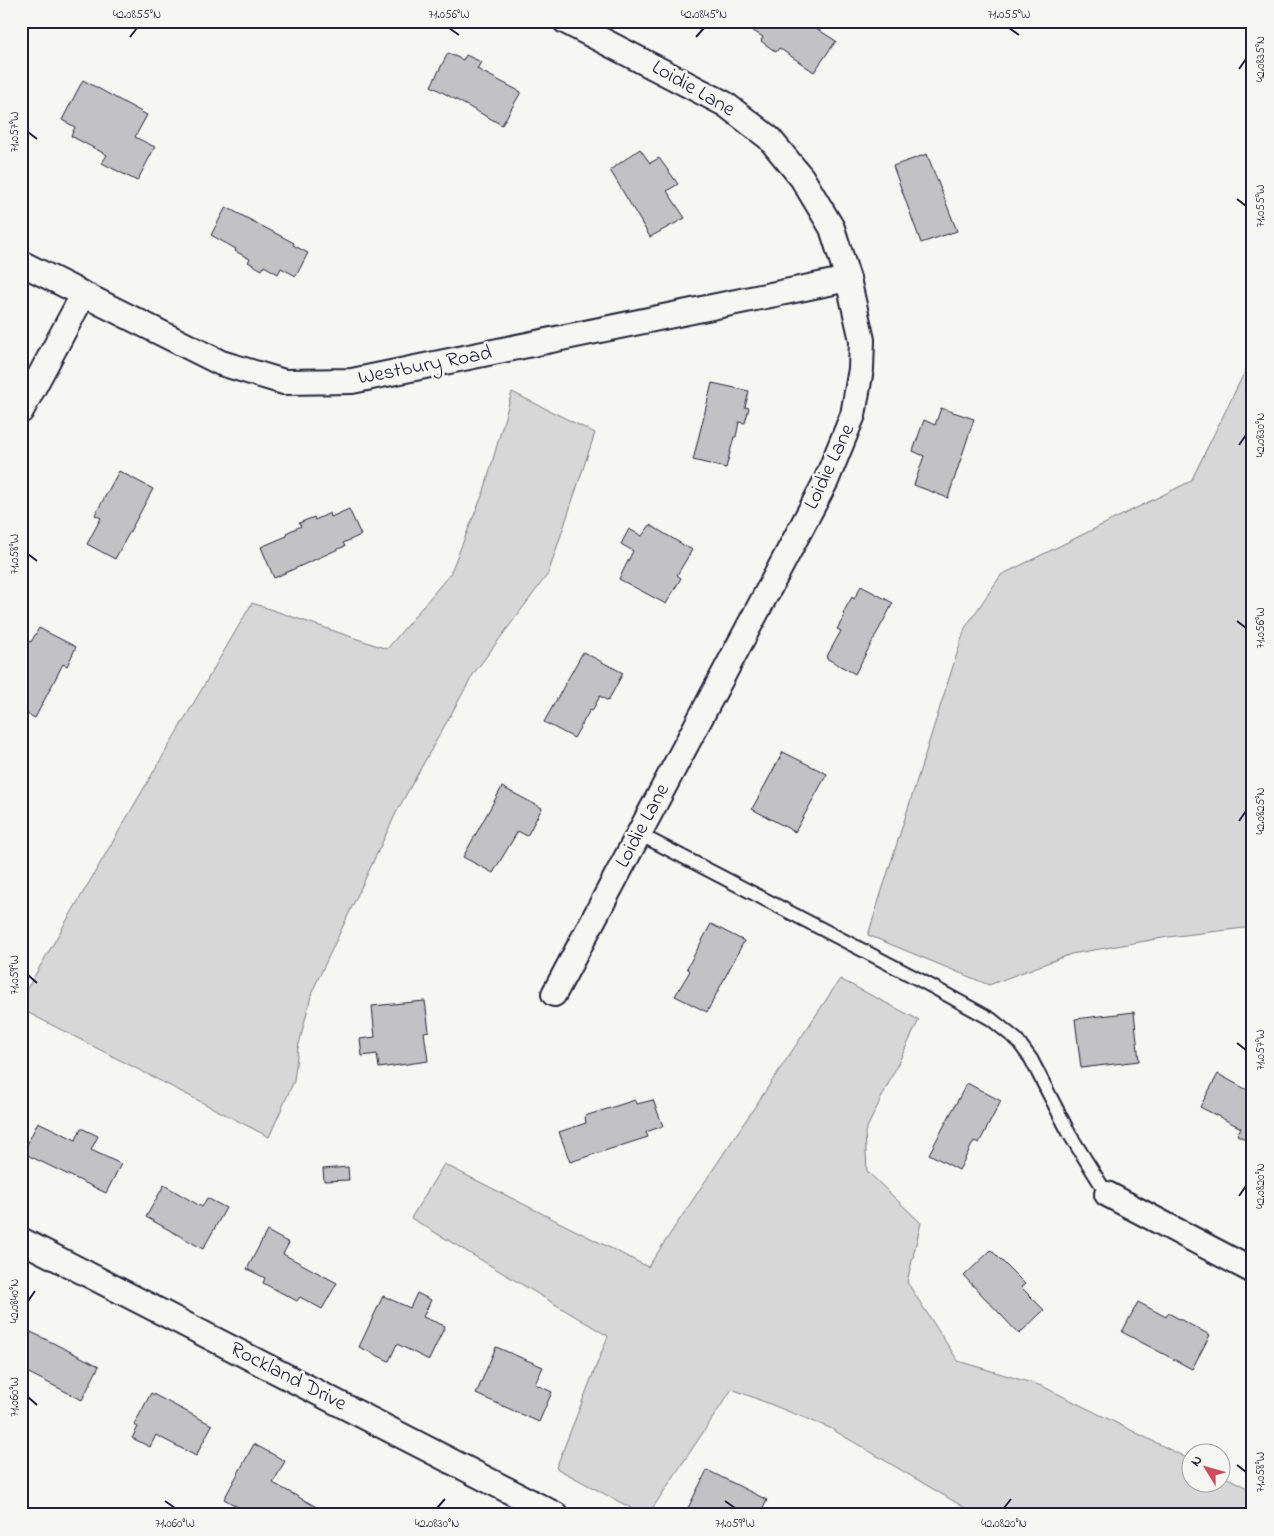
<svg xmlns="http://www.w3.org/2000/svg" width="1274" height="1536" font-family="'Indie Flower',sans-serif">
<rect width="100%" height="100%" fill="#f6f6f2"/>
<filter id="ink" filterUnits="userSpaceOnUse"><feTurbulence type="fractalNoise" baseFrequency=".02" numOctaves="2"/><feDisplacementMap in="SourceGraphic" scale="10" xChannelSelector="R" yChannelSelector="G"/><feConvolveMatrix kernelMatrix="1 2 1 2 8 2 1 2 1" color-interpolation-filters="sRGB"/></filter>
<g filter="url(#ink)">
<g fill="#d7d7d7" stroke="#7c7c89">
<path d="M1253 355V927L1168 937 1071 954 989 985 868 935 965 628 1001 575 1191 481Z"/>
<path d="M512 392 595 433 548 574 474 673 397 811 312 992 298 1048 294 1081 269 1137 21 1009V999L252 603 387 649 450 574 484 491Z"/>
<path d="M840 979 919 1020 865 1132 867 1171 921 1223 907 1282 958 1361 1042 1386 1191 1460 1192 1484H1222V1475L1253 1491V1515H977L830 1428 732 1389 648 1515H644L556 1468 608 1336 411 1218 444 1164 648 1267Z"/>
</g>
<g fill="#c2c2c4" stroke="#22223b">
<path d="M756 21H805L836 41 814 72 779 48 776 52 761 41 763 37 750 29Z"/>
<path d="M448 53 463 60 466 55 481 62 477 69 521 92 502 125 431 86Z"/>
<path d="M83 80 147 115 135 137 155 147 137 181 102 163 107 155 71 136 75 127 62 120Z"/>
<path d="M640 149 650 163 659 158 678 184 667 191 685 218 650 237 610 170Z"/>
<path d="M927 154 957 231 921 243 893 166Z"/>
<path d="M226 207 294 243 293 245 308 253 296 276 281 268 278 274 264 266 262 270 248 262 250 259 235 251 236 249 211 235Z"/>
<path d="M712 383 749 391 745 407 749 408 745 423 739 422 736 437H734L726 468 693 460Z"/>
<path d="M941 408 974 419 948 498 914 485 924 456 913 451 924 420 935 425Z"/>
<path d="M119 471 153 489 115 559 87 544 101 518 95 515Z"/>
<path d="M349 509 361 535 343 543 345 546 274 578 261 547 287 536 286 533 301 526 299 523 314 517 315 520 330 513 331 517Z"/>
<path d="M650 525 692 550 677 575 681 578 666 604 619 579 633 551 621 544 629 529 642 536Z"/>
<path d="M861 586 893 603 855 674 826 658 841 631 837 629 845 615 843 613 852 597 854 599Z"/>
<path d="M39 628 76 647 67 666 63 664 35 718 21 711V647L25 639 31 642Z"/>
<path d="M583 652 623 673 608 701 600 696 592 711 590 710 574 738 544 722Z"/>
<path d="M783 752 827 774 795 832 752 809Z"/>
<path d="M502 787 542 808 527 836 518 831 493 873 463 857Z"/>
<path d="M711 924 744 941 707 1012 675 996 690 971 687 968Z"/>
<path d="M425 1001 429 1031 424 1032 428 1061 379 1068 377 1054 362 1056 360 1039 375 1037 372 1006Z"/>
<path d="M1134 1012 1139 1061 1081 1068 1075 1019Z"/>
<path d="M1218 1074 1253 1093V1143L1237 1135 1241 1128 1200 1107Z"/>
<path d="M967 1083 1001 1101 979 1143 974 1141 959 1170 929 1154Z"/>
<path d="M635 1100 637 1104 653 1100 663 1126 646 1132 648 1137 570 1162 559 1132 586 1123 585 1116Z"/>
<path d="M38 1122 76 1140 81 1128 98 1136 91 1150 121 1164 106 1193 23 1153Z"/>
<path d="M348 1167 349 1180 324 1181 323 1169Z"/>
<path d="M164 1185 202 1207 207 1198 226 1208 203 1249 146 1217Z"/>
<path d="M267 1231 289 1243 283 1254 337 1283 322 1309 300 1297 297 1301 263 1283 265 1278 247 1269Z"/>
<path d="M991 1250 1025 1284 1021 1287 1044 1310 1019 1334 964 1276Z"/>
<path d="M417 1293 431 1300 423 1317 445 1326 429 1360 397 1344 389 1361 359 1347 383 1296 410 1308Z"/>
<path d="M1138 1302 1166 1317 1168 1313 1210 1335 1192 1369 1122 1332Z"/>
<path d="M31 1332 99 1366 82 1400 21 1369V1352Z"/>
<path d="M496 1347 543 1367 535 1384 552 1392 539 1422 476 1394Z"/>
<path d="M151 1393 212 1425 196 1456 156 1435 150 1447 132 1438 138 1427 134 1425Z"/>
<path d="M254 1444 285 1461 273 1483 322 1510 319 1515H252L224 1499Z"/>
<path d="M707 1470 767 1500 760 1515H702L688 1508Z"/>
</g>
<g fill="none" stroke-linecap="round" stroke-linejoin="round">
<defs>
<path id="lane" d="M639 834 920 980 991 1019 1017 1040 1031 1059 1070 1135 1107 1194"/>
<g id="street">
<path d="M21 263 221 363 284 382 352 381 848 279"/>
<path d="M21 411 83 295"/>
<path d="M554 994 826 481 853 415 861 369 862 340 848 279 832 228 802 178 769 138 725 104 565 21"/>
<path d="M1107 1194 1253 1271"/>
<path d="M21 1240 556 1515"/>
</g>
</defs>
<use href="#lane" stroke="#22223b" stroke-width="16"/>
<use href="#street" stroke="#22223b" stroke-width="28"/>
<use href="#lane" stroke="#f6f6f2" stroke-width="12"/>
<use href="#street" stroke="#f6f6f2" stroke-width="24"/>
</g>
</g>
<path fill="none" stroke="#22223b" stroke-width="2" d="M449 28 459 35M1009 28 1019 35M130 37 137 28M696 37 704 28M1239 69 1246 59M28 132 37 139M1237 199 1246 206M1239 445 1246 435M28 554 37 561M1237 621 1246 628M1239 821 1246 811M28 975 37 983M1237 1043 1246 1050M1239 1196 1246 1186M28 1301 35 1291M28 1397 37 1405M1237 1465 1246 1472M165 1501 175 1508M725 1501 735 1508M437 1508 445 1499M1004 1508 1011 1499"/>
<g text-anchor="middle" dominant-baseline="central" stroke-width="5" stroke-linejoin="round" paint-order="stroke">
<g font-size="21" fill="#22223b" stroke="#f6f6f2">
<text transform="translate(693 89) rotate(30)">Loidie Lane</text>
<text transform="translate(425 366) rotate(-11)">Westbury Road</text>
<text transform="translate(830 467) rotate(-65)">Loidie Lane</text>
<text transform="translate(643 826) rotate(-62)">Loidie Lane</text>
<text transform="translate(288 1377) rotate(27)">Rockland Drive</text>
</g>
</g>
<rect width="1274" height="1536" fill="none" stroke="#f6f6f2" stroke-width="55"/>
<g transform="translate(1206 1468) rotate(307)"><circle r="24" fill="#f6f6f2" stroke="#a1a1a9"/>
<path d="M0-4L9 19L0 12L-9 19Z" fill="#d1495b"/>
<text y="-8" font-size="14" font-weight="bold" text-anchor="middle" fill="#22223b">N</text>
</g>
<rect x="28" y="28" width="1218" height="1480" fill="none" stroke="#22223b" stroke-width="2"/>
<g font-size="12" text-anchor="middle" fill="#22223b">
<text x="137" y="18">42.0855°N</text>
<text x="449" y="18">71.056°W</text>
<text x="704" y="18">42.0845°N</text>
<text x="1009" y="18">71.055°W</text>
<text transform="translate(1260 59) rotate(-90)" y="4">42.0835°N</text>
<text transform="translate(14 132) rotate(-90)" y="4">71.057°W</text>
<text transform="translate(1260 206) rotate(-90)" y="4">71.055°W</text>
<text transform="translate(1260 435) rotate(-90)" y="4">42.0830°N</text>
<text transform="translate(14 554) rotate(-90)" y="4">71.058°W</text>
<text transform="translate(1260 628) rotate(-90)" y="4">71.056°W</text>
<text transform="translate(1260 811) rotate(-90)" y="4">42.0825°N</text>
<text transform="translate(14 975) rotate(-90)" y="4">71.059°W</text>
<text transform="translate(1260 1050) rotate(-90)" y="4">71.057°W</text>
<text transform="translate(1260 1186) rotate(-90)" y="4">42.0820°N</text>
<text transform="translate(14 1301) rotate(-90)" y="4">42.0840°N</text>
<text transform="translate(14 1397) rotate(-90)" y="4">71.060°W</text>
<text transform="translate(1260 1472) rotate(-90)" y="4">71.058°W</text>
<text x="175" y="1527">71.060°W</text>
<text x="437" y="1527">42.0830°N</text>
<text x="735" y="1527">71.059°W</text>
<text x="1004" y="1527">42.0820°N</text>
</g>
</svg>
